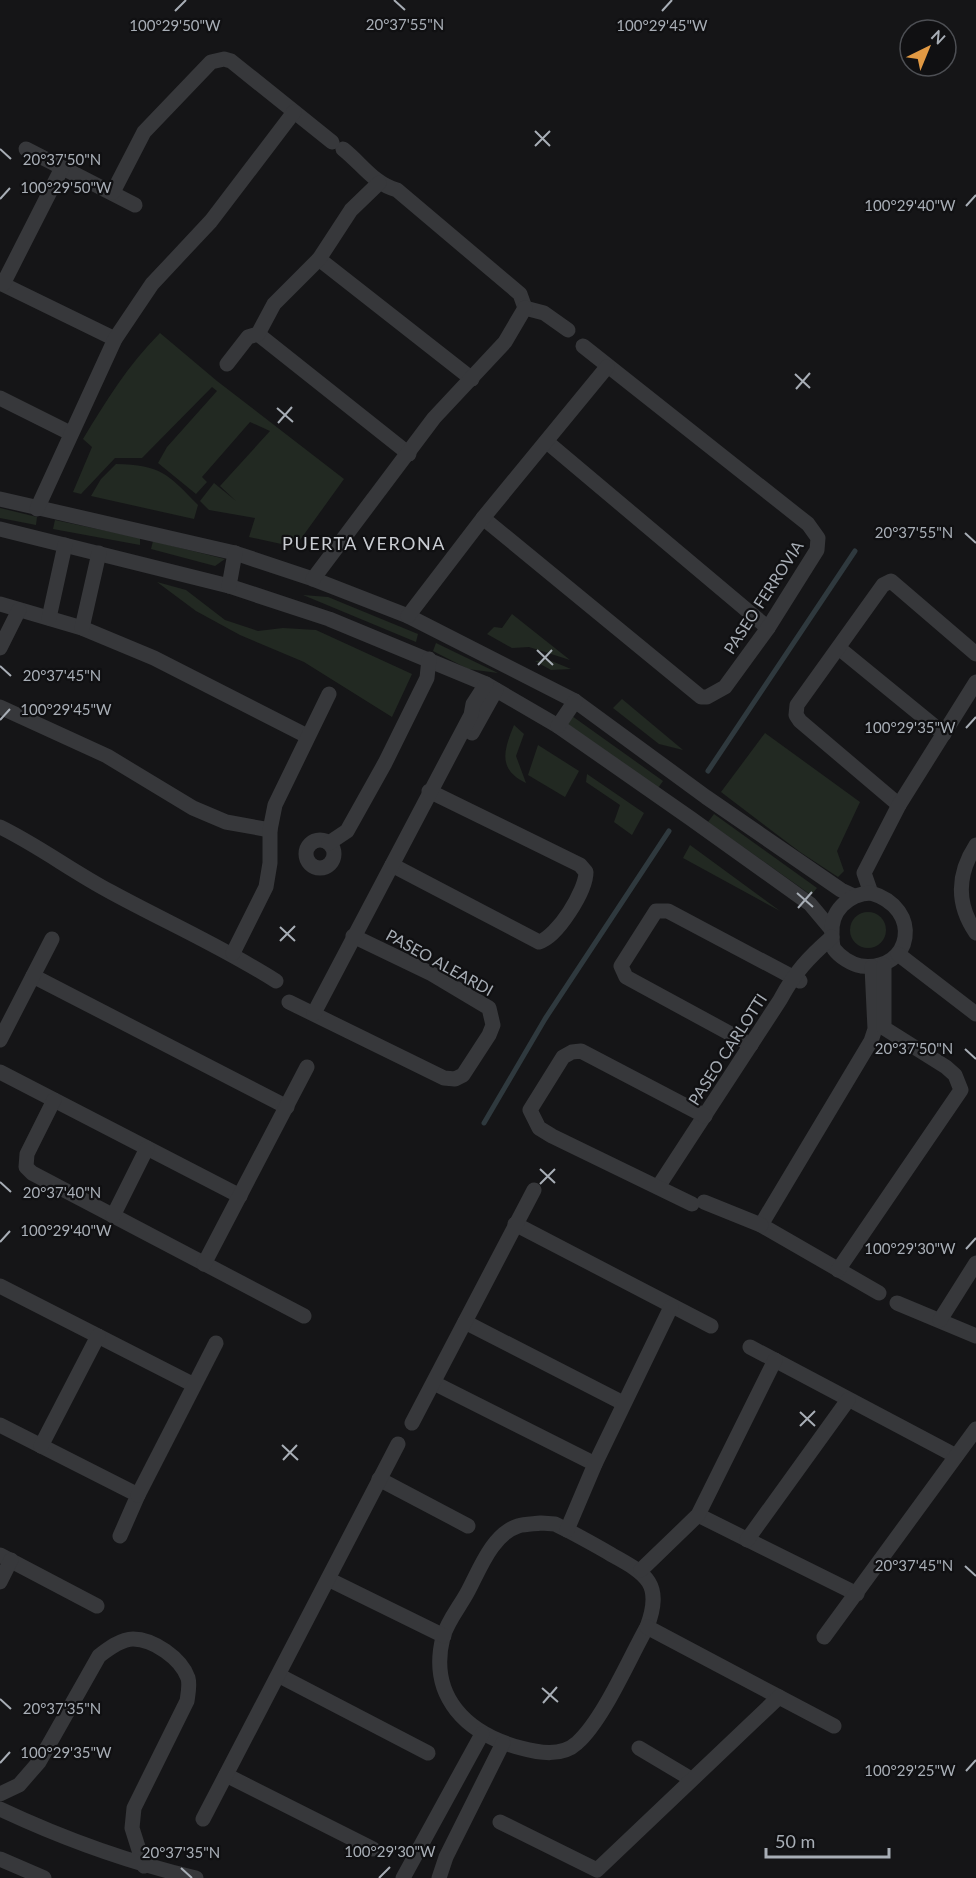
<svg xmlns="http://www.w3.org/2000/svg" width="976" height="1878" font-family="Lato,sans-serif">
<rect width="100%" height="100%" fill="#151517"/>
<g fill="#222922">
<path d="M160 333 217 381 344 479 295 547 249 537 255 518 209 510 200 501 214 483 236 501 220 486 270 431 250 422 202 477 207 482 196 494 158 463 167 447 217 391 212 387 142 458H115L81 494 73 492 92 447 83 439C106 401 128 365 160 333Z"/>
<path d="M116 464C161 465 168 474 198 505L194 519 91 496 101 479Z"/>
<path d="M0 508 37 517 36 525 0 518Z"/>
<path d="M55 520 140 538V545L53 529Z"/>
<path d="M153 541 225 559 215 566 151 549Z"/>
<path d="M157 582 186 590 225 620 258 631 283 628 316 630 412 674 392 717 304 662 240 635 196 611Z"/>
<path d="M303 595 328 597 418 634 416 642Z"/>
<path d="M512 614 570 660 529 647 512 648 487 634 494 627 502 628Z"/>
<path d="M436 643 498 673 468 669 433 651Z"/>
<path d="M549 660 571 669 551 670 535 661Z"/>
<path d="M622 699 683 750 659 744 613 708Z"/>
<path d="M572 716 663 781 658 788 563 721Z"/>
<path d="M514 725 524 734 516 756 526 783C497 769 504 750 514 725Z"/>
<path d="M765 733 860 802 837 851 844 871 838 877 800 852 721 792Z"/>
<path d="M538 745 579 771 565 797 528 775Z"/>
<path d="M587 774 644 813 632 835 614 822 620 805 586 782Z"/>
<path d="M714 814 817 888 811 895 708 822Z"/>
<path d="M690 845 780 911 683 858Z"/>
<circle cx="868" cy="930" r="18"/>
</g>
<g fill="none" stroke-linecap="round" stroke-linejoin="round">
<g stroke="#2f393e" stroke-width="5">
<path d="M708 771 855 551"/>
<path d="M484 1123 545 1019 669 831"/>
</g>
<g stroke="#37383b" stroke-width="15">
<path d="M26 149 135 205"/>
<path d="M343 149C362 164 374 184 397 190L520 294 525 308"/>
<path d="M113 192 144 132 211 62 224 59 231 61 332 142"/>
<path d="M319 259 472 379"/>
<path d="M0 283 115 339"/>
<path d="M3 284 62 168"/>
<path d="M525 308 544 313 568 330"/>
<path d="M258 334 409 454"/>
<path d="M227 364 248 337 258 334 274 304 319 259 351 210 379 183"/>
<path d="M0 398 70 433"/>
<path d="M547 442 768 628"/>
<path d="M0 499 235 553 313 579 408 616 575 701 706 797 841 890 854 896"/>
<path d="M37 509 115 339 152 284 211 221 294 112"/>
<path d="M483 518 701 697H707L725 687 768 628 817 550 818 538 808 524 583 346"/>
<path d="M0 529 229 586 329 619 486 684 558 726 690 818 810 904 831 929"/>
<path d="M313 579 434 418 505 342 525 308"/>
<path d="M229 586 235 553"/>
<path d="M0 604 82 628 154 658 307 736"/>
<path d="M408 616 483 518 607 367"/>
<path d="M49 618 65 545"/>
<path d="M82 628 99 553"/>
<path d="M0 648 19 610"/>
<path d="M840 649 944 734"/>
<path d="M0 707 107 756 193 808 226 822 270 830"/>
<path d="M558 726 575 701"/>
<path d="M472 733 496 690"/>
<path d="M899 805 800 721 796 715 797 705 883 585 891 581 976 654"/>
<path d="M0 827C39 846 73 872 111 892 166 922 223 947 276 981"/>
<circle cx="320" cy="854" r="14"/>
<path d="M329 843 347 831 385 763 427 678 429 659"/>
<path d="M976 845C957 874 956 904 976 933"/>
<path d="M392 865 539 942C557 937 586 891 586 872L580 865 429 791"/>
<path d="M871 893 864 873 899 805 976 682"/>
<path d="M871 893C923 908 913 972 861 966 851 964 840 957 834 949 832 945 832 939 832 935 830 911 848 894 871 893Z"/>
<path d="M233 953 266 887 270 863V830L275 805 329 694"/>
<path d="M898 954 976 1014"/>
<path d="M872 967 875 1029 871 1041 761 1225 879 1293"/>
<path d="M33 976 287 1107"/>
<path d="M289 1002 444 1078 455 1079 463 1075 489 1035 493 1025 489 1008 432 974 353 936"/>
<path d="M314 1013 471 715 473 704 486 684"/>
<path d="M0 1040 52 939"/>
<path d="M751 1045 626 977 621 966 656 911H668L800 981"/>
<path d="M0 1072 240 1196"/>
<path d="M54 1100 27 1154 26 1167 32 1173 304 1316"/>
<path d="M658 1187 780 1000C795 972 808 958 832 937"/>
<path d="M704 1202 761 1225"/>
<path d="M692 1204 552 1136 539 1128 530 1110 563 1057 572 1052 581 1051 705 1116"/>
<path d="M113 1216 147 1148"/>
<path d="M515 1224 711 1326"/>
<path d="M204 1264 307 1067"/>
<path d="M838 1270 961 1090 955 1075 946 1067 884 1028V965"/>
<path d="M0 1286 194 1385"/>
<path d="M897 1303 976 1336"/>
<path d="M940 1320 976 1263"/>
<path d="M465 1322 623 1403"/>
<path d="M750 1347 956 1456"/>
<path d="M434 1383 595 1464"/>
<path d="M412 1423 534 1190"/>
<path d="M0 1425 138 1495 120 1536"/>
<path d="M41 1446 98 1336"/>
<path d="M379 1479 468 1526"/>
<path d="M138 1495 216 1343"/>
<path d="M698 1515 857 1594"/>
<path d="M541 1523 555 1524 567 1530C582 1538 597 1546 612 1555 647 1574 663 1584 647 1627 629 1659 603 1720 577 1743 562 1757 539 1753 521 1748 467 1734 428 1697 443 1637 447 1622 460 1606 467 1593 479 1571 492 1534 518 1526 525 1524 534 1524 541 1523Z"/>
<path d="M567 1530 595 1464 671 1307"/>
<path d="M747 1540 848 1400"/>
<path d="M0 1555 97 1606"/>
<path d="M641 1570 698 1515 775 1360"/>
<path d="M330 1580 444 1636"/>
<path d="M0 1582 11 1560"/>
<path d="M647 1627 779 1697"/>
<path d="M824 1637 976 1429"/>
<path d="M280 1676 428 1753"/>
<path d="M639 1748 691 1779"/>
<path d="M226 1775 373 1849"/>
<path d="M0 1794 19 1785 39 1762 99 1656C108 1649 121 1639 133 1639 153 1639 181 1658 188 1678 190 1685 188 1694 187 1701L134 1808 132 1828 144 1866"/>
<path d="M0 1809C64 1839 127 1862 196 1878"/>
<path d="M203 1819 398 1444"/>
<path d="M500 1822 597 1870 779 1697 834 1726"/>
<path d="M0 1859 44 1878"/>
<path d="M403 1878 482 1734"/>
<path d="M439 1878 446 1857 503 1743"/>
</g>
</g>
<path fill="none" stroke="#a8aeb6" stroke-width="2" d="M394 0 405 10M175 11 186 0M662 11 672 0M535 131 550 146M535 146 550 131M0 149 11 159M0 199 10 188M966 206 976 195M795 374 810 388M796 389 810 373M277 408 293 422M278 423 292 407M965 533 976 543M537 650 553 665M538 665 552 650M0 666 11 676M0 720 10 709M966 728 976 717M797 893 813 907M798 908 812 892M280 927 295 941M280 941 295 926M965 1049 976 1059M540 1169 555 1183M0 1182 11 1192M540 1184 555 1169M0 1242 10 1231M966 1249 976 1238M800 1412 815 1426M800 1426 815 1411M282 1445 298 1460M283 1460 297 1445M965 1566 976 1576M542 1688 558 1702M0 1699 11 1709M543 1703 557 1687M0 1763 10 1752M966 1771 976 1760M181 1868 192 1878M379 1878 390 1867"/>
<g text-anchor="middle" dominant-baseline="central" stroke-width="4.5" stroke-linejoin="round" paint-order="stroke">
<g font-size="16" fill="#a8aeb6" stroke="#101012">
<text transform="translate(763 597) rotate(-57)">PASEO FERROVIA</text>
<text transform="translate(440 962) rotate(29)">PASEO ALEARDI</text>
<text transform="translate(727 1049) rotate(-57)">PASEO CARLOTTI</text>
</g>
<g font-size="18" letter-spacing="1.5" fill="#c9ccd2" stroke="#101012">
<text x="364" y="543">PUERTA VERONA</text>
</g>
</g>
<g font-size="15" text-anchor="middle" fill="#a8aeb6" stroke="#101012" stroke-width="4.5" stroke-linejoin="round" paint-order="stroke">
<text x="405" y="30">20°37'55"N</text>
<text x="175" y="31">100°29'50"W</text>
<text x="662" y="31">100°29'45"W</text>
<text x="62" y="165">20°37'50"N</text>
<text x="66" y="193">100°29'50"W</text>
<text x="910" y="211">100°29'40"W</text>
<text x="914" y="538">20°37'55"N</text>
<text x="62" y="681">20°37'45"N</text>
<text x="66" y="715">100°29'45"W</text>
<text x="910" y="733">100°29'35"W</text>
<text x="914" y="1054">20°37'50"N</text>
<text x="62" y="1198">20°37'40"N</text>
<text x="66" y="1236">100°29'40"W</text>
<text x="910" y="1254">100°29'30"W</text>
<text x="914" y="1571">20°37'45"N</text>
<text x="62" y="1714">20°37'35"N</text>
<text x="66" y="1758">100°29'35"W</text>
<text x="910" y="1776">100°29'25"W</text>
<text x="390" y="1857">100°29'30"W</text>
<text x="181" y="1858">20°37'35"N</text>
</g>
<g transform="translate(928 48) rotate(43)"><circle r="28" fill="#101012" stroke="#4d4f54" stroke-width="1.5"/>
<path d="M0-4.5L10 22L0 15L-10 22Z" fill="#e19943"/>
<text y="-9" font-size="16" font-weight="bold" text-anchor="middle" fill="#a8aeb6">N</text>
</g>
<path d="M766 1848v9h123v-9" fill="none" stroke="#a8aeb6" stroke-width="3"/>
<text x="775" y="1848" font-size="18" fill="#a8aeb6" stroke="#101012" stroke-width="4.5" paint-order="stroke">50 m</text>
</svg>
